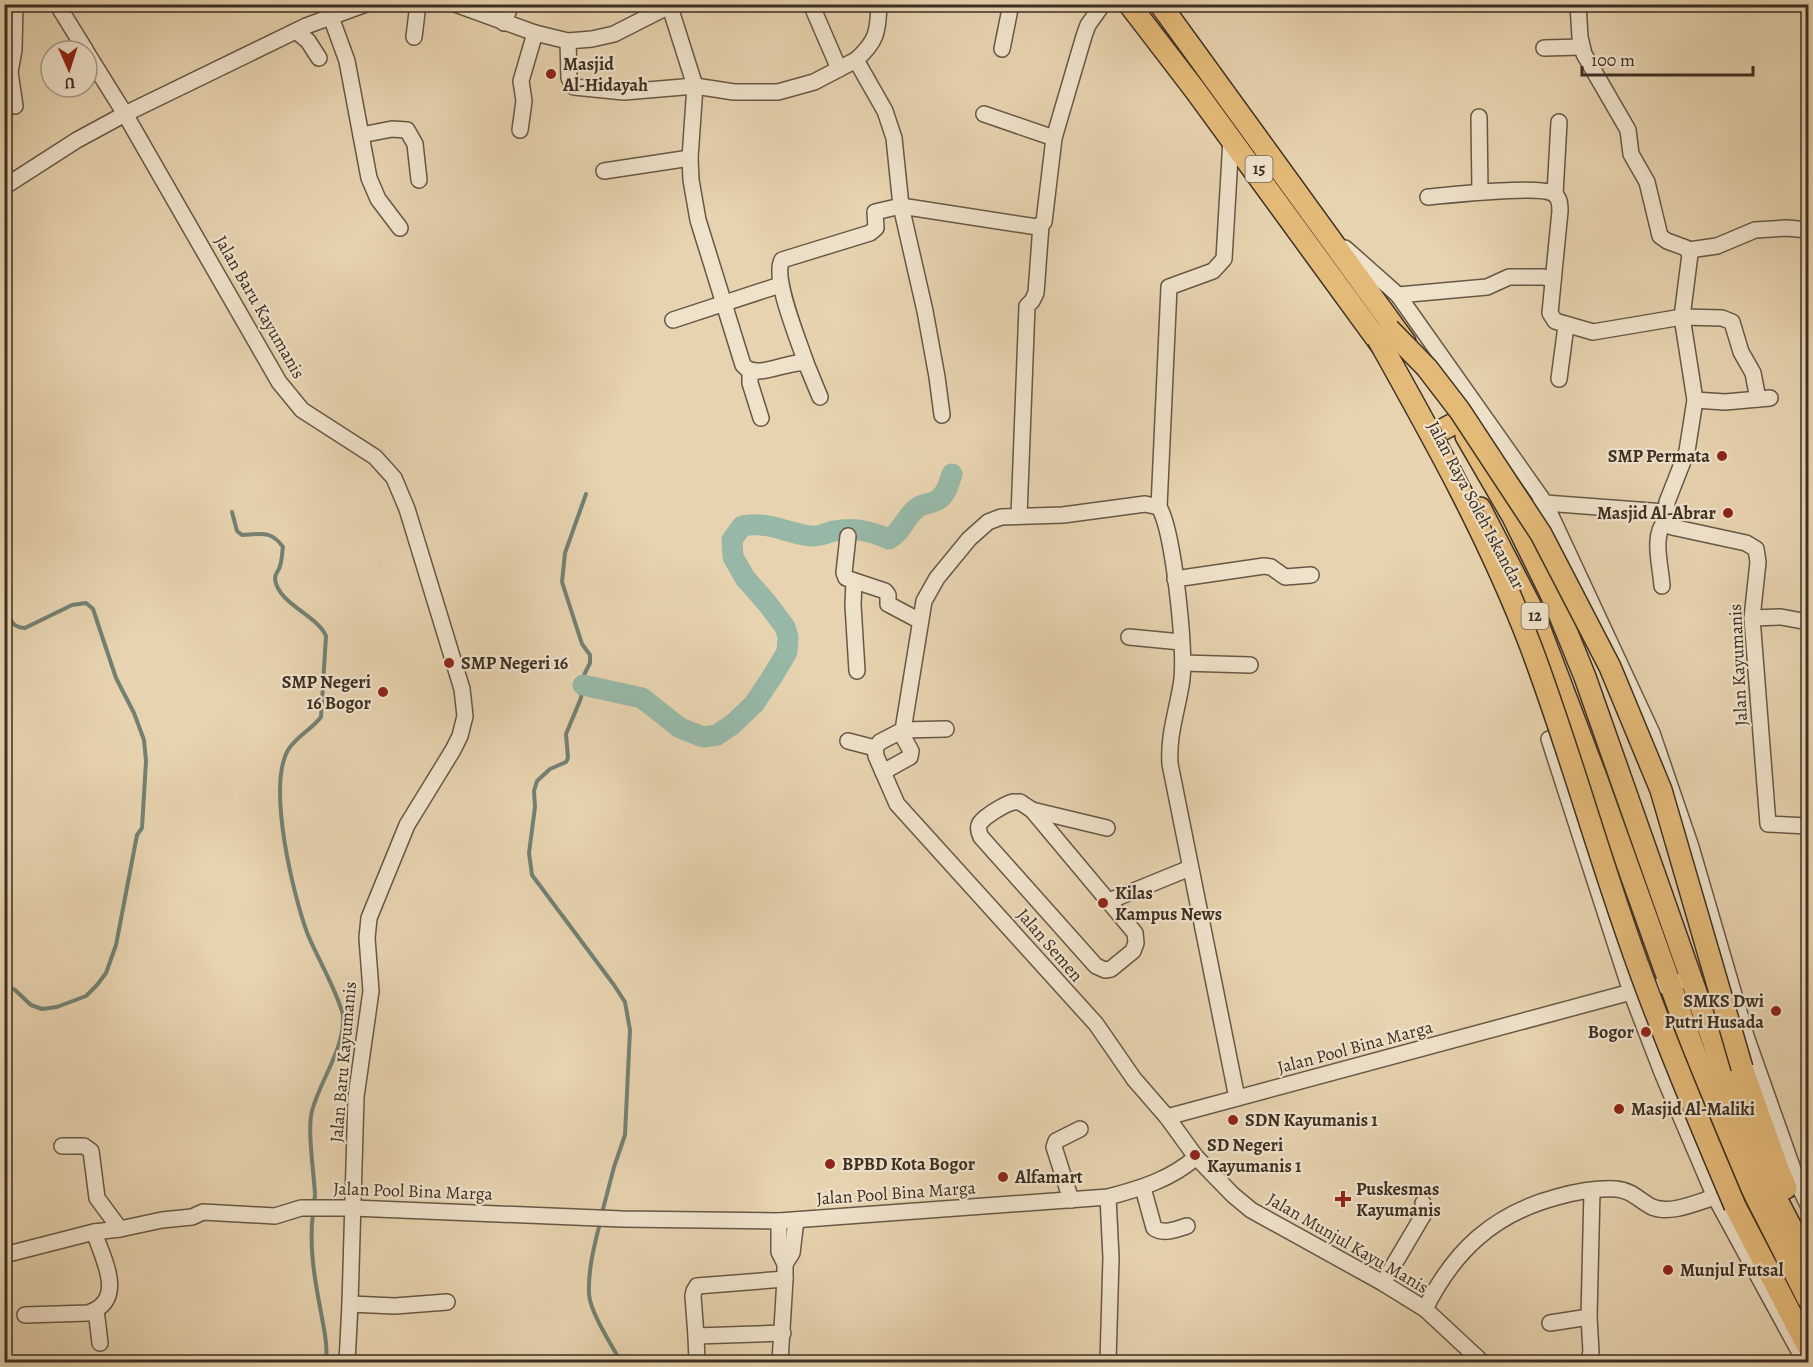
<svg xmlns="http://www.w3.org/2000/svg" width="1813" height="1367" font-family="Alegreya,serif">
<rect width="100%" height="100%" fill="#e7d3af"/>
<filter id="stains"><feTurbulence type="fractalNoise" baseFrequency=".00333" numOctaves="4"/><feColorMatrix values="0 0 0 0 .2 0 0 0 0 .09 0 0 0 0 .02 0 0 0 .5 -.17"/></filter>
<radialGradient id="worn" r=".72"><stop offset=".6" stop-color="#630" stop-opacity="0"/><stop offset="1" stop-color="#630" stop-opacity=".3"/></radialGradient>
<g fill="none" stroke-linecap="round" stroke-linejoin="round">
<g stroke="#738172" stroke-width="4">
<path d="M586 494 565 553 562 582 582 644 590 655V663L584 675 581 698 566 734 568 758 566 762 550 769 537 781 534 791 535 807 529 853 532 875 614 985 625 1002 630 1030 625 1135 614 1167 602 1213"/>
<path d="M232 512 237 531 242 535C261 534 271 530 283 547 282 553 282 560 280 566 279 571 275 573 275 579 278 604 317 615 326 636L321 717C312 729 296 737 288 750 267 787 293 895 308 935 318 959 337 991 343 1015 345 1049 320 1080 312 1111 307 1129 314 1174 315 1194L314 1206"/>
<path d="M4 567C7 574 10 583 10 591 11 606 3 627 25 628L72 605 86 603 93 609 116 678 134 713 144 740 146 761 142 828 137 835 116 945 106 973 97 985 86 996 57 1007 42 1009 31 1005 15 990 4 984"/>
<path d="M313 1213C309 1244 314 1276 320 1307 323 1325 328 1343 326 1362"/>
<path d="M600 1223C594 1246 588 1270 589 1294 590 1312 612 1346 621 1362"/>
</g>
<path stroke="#97b8a7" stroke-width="21" d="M583 685 642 698 680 728 703 737 717 735 733 724 754 704 772 677 787 652 788 637 785 627 767 603 745 578 733 557 732 540 742 526C771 521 785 533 811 536 820 537 826 533 834 531 854 527 870 531 889 539 902 532 905 517 917 508 923 503 933 504 939 499 947 493 949 483 952 474"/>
<defs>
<g id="minor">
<path d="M57 4 86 51"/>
<path d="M455 4 535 33 568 41 592 39 614 34 673 4"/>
<path d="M811 4 839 69"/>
<path d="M879 4C878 32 877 41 856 60L885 111 894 138 901 206 925 311 937 377 942 415"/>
<path d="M1578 4 1580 37 1584 54 1628 130 1631 154 1647 182 1660 236 1667 241 1686 248 1690 254 1682 317 1695 400 1687 451 1667 502 1666 520 1672 527 1746 543 1756 549 1758 562 1752 618 1768 824 1808 826"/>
<path d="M670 7 695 86 690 158 691 180 698 220 743 365C756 381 787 360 806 363L820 397"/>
<path d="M331 17 347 61 369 178 378 199 400 228"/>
<path d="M504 23 511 4"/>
<path d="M296 31 308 41 319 58"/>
<path d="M414 37 418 4"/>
<path d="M568 41 569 78 574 87 624 92 695 86 734 92H778L814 82 856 60"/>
<path d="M1544 48 1581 47"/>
<path d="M1002 49 1011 4"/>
<path d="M87 53 125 114 279 382 302 410 375 457 394 478 407 509 462 689 465 716 460 736 453 750 407 825 369 918 367 938 371 991 356 1097 350 1304 347 1362"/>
<path d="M15 106 10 72 14 50 15 4"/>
<path d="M984 114 1054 138"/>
<path d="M1479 117 1480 192"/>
<path d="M520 130 524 101 521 81 535 33"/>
<path d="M361 135 392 129 407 130 415 144 419 180"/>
<path d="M1231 139 1224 259 1213 271 1169 287 1159 507C1174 533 1185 647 1182 679 1178 709 1168 733 1170 764L1237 1098"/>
<path d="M604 171 690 158"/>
<path d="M4 187 77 140 125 114 306 26 366 4"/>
<path d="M1555 194 1559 122"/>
<path d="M1428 197C1449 195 1541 185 1554 194 1560 198 1560 205 1560 211L1550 313 1555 321 1593 332 1682 317 1722 318 1732 322 1741 352 1753 373 1758 399"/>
<path d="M1345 248 1398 295 1545 503 1652 733 1691 847 1747 1039 1799 1186 1808 1205"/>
<path d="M1689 250 1717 246 1755 230 1787 228 1808 230"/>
<path d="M1398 295 1487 287 1509 277H1544L1553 280"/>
<path d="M673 320 780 285"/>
<path d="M806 363C799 341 772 278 782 260L870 233 876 228 875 212 901 206 1037 227 1044 222 1054 138 1084 36 1088 25 1103 4"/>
<path d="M750 371V383L761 418"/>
<path d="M1559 379 1566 326"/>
<path d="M1695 400 1725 402 1770 398"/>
<path d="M1537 506 1545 503 1665 512"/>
<path d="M1019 516 1027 306 1032 301 1036 293 1041 225"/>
<path d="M848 536 844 573 846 578 885 591 888 595V604L920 621"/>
<path d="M1175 579 1264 566 1271 567 1285 577 1311 575"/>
<path d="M854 581 853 605 857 671"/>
<path d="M1662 586C1661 566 1651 536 1666 520"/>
<path d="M1752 618 1781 617 1808 622"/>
<path d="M1129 637 1181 642"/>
<path d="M1183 663 1250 665"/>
<path d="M903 730 946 729"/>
<path d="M1570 735 1549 739 1631 992 1663 1075 1715 1197 1805 1362"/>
<path d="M848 741 875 748"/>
<path d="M883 772 910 757 911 751 901 733"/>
<path d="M1013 802H1020L1032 810 1135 933 1136 943 1133 951 1111 969 1105 970 1096 966 981 837C979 833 977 828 980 823 985 816 1005 804 1013 802Z"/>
<path d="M1032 810 1107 828"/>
<path d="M1109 901 1190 868"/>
<path d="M1167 1117 1631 992 1691 979"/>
<path d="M62 1146H84L91 1151 97 1198 120 1229"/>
<path d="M1196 1157 1233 1195 1251 1210 1383 1283 1425 1309 1482 1362"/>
<path d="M1143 1188 1154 1228C1164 1235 1176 1229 1187 1226"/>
<path d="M1071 1200 1054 1147 1056 1141 1080 1129"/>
<path d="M779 1221V1252L785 1264V1279L780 1362"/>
<path d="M4 1255 94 1232 120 1229 162 1220 192 1217 203 1212 275 1216 301 1208H353L622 1219 779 1221 1108 1197C1139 1189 1172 1179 1196 1157L1167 1117 1134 1079 1096 1024 897 804 876 756 875 748 880 742 903 730 924 601 937 578 969 539 988 522 1001 517 1063 515 1145 504 1159 507"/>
<path d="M785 1264 792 1253 796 1220"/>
<path d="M1383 1283 1425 1212 1423 1203"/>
<path d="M350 1304 395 1306 447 1302"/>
<path d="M1425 1309C1454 1251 1493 1214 1557 1197 1575 1192 1596 1188 1616 1189 1631 1190 1639 1200 1652 1207 1671 1215 1697 1202 1715 1197"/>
<path d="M96 1310 100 1343"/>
<path d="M25 1315 88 1313C127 1300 103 1259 94 1232"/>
<path d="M1550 1323 1589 1317"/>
<path d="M696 1336 693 1296 694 1291 697 1286 785 1279"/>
<path d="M697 1362 696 1336 783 1333"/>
<path d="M1108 1362 1111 1258 1108 1197"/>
<path d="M1588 1362 1591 1352 1589 1317 1592 1191"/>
</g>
<g id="highway">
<path d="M1129 4 1195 90 1387 353"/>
<path d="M1160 4 1405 342"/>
<path d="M1438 432 1457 422"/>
<path d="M1466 436 1513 517 1552 596 1585 677 1735 1103 1765 1177 1808 1260"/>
<path d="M1480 508 1533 611 1596 777 1693 1048 1751 1187 1808 1299"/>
<path d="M1742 1068 1778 1169 1786 1188"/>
<path d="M1735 1206 1808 1347"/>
</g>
</defs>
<use href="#minor" stroke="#675846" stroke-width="18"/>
<use href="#highway" stroke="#3c2f23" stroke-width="24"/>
<use href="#minor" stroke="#efe2cb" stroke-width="15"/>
<use href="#highway" stroke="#e4ba78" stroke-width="21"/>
<defs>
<g id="highway-bridge">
<path d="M1389 329 1427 368 1460 411 1541 534 1610 667 1661 790 1742 1068"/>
<path d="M1378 339C1434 439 1490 539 1531 647 1572 756 1602 869 1643 979 1671 1055 1703 1131 1735 1206"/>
</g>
</defs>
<use href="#highway-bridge" stroke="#3c2f23" stroke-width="24" stroke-linecap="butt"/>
<use href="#highway-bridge" stroke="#e4ba78" stroke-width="21"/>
</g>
<g fill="#8f2418" stroke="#efe2cb" stroke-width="2">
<circle cx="551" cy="74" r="6"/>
<circle cx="1722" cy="456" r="6"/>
<circle cx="1728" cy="513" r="6"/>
<circle cx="449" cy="663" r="6"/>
<circle cx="383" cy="692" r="6"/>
<circle cx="1103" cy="903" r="6"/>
<circle cx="1776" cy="1011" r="6"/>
<circle cx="1646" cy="1032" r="6"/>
<circle cx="1619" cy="1109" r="6"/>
<circle cx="1233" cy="1120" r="6"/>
<circle cx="1195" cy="1155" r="6"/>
<circle cx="830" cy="1164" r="6"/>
<circle cx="1003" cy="1177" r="6"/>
<path d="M1340 1190h6v6h6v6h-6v6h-6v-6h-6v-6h6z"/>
<circle cx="1668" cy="1270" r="6"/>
</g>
<g text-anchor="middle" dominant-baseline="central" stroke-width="4.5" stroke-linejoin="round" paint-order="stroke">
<g fill="#efe2cb" stroke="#726555" stroke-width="1.5">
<rect x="1245.5" y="156" width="27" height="26" rx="4.5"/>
<rect x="1521.5" y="603" width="27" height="26" rx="4.5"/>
</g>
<g font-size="16" font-weight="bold" fill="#3c2f23">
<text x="1259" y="169">15</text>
<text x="1535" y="616">12</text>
</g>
<g font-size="18" font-weight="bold" fill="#3c2f23" stroke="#efe2cb" text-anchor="start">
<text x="563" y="64">Masjid<tspan x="563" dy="21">Al-Hidayah</tspan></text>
<text x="1710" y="456" text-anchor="end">SMP Permata</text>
<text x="1716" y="513" text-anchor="end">Masjid Al-Abrar</text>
<text x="461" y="663">SMP Negeri 16</text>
<text x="371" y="682" text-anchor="end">SMP Negeri<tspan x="371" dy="21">16 Bogor</tspan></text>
<text x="1115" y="893">Kilas<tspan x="1115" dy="21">Kampus News</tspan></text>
<text x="1764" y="1001" text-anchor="end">SMKS Dwi<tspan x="1764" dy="21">Putri Husada</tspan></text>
<text x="1634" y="1032" text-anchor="end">Bogor</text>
<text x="1631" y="1109">Masjid Al-Maliki</text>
<text x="1245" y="1120">SDN Kayumanis 1</text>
<text x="1207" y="1145">SD Negeri<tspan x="1207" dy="21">Kayumanis 1</tspan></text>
<text x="842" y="1164">BPBD Kota Bogor</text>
<text x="1015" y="1177">Alfamart</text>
<text x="1356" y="1189">Puskesmas<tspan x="1356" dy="21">Kayumanis</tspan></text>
<text x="1680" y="1270">Munjul Futsal</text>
</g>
<g font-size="18" fill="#3c2f23" stroke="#efe2cb">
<text transform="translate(260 307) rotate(60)">Jalan Baru Kayumanis</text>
<text transform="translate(1476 505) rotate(62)">Jalan Raya Soleh Iskandar</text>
<text transform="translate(1738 665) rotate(-93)">Jalan Kayumanis</text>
<text transform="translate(1050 945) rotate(49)">Jalan Semen</text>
<text transform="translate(1355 1047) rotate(-15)">Jalan Pool Bina Marga</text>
<text transform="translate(343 1062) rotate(-85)">Jalan Baru Kayumanis</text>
<text transform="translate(413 1191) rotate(2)">Jalan Pool Bina Marga</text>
<text transform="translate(896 1193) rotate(-4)">Jalan Pool Bina Marga</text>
<text transform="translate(1348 1243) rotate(30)">Jalan Munjul Kayu Manis</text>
</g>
</g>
<rect width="1813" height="1367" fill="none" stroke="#e7d3af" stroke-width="24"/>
<rect x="6" y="6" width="1801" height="1355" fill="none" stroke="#3c2f23" stroke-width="3"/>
<rect x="12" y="12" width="1789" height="1343" fill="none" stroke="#3c2f23" stroke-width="1.5"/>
<g transform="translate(69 69) rotate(177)"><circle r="28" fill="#efe2cb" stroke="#a79a88" stroke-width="1.5"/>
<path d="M0-4.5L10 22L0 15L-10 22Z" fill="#8f2418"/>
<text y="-9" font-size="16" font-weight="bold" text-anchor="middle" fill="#3c2f23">U</text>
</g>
<path d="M1582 66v9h171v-9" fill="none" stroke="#3c2f23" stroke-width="3"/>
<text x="1591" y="66" font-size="18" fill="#3c2f23" stroke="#efe2cb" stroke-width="4.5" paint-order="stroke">100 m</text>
<rect width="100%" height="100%" filter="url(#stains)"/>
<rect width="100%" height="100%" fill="url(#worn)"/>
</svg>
